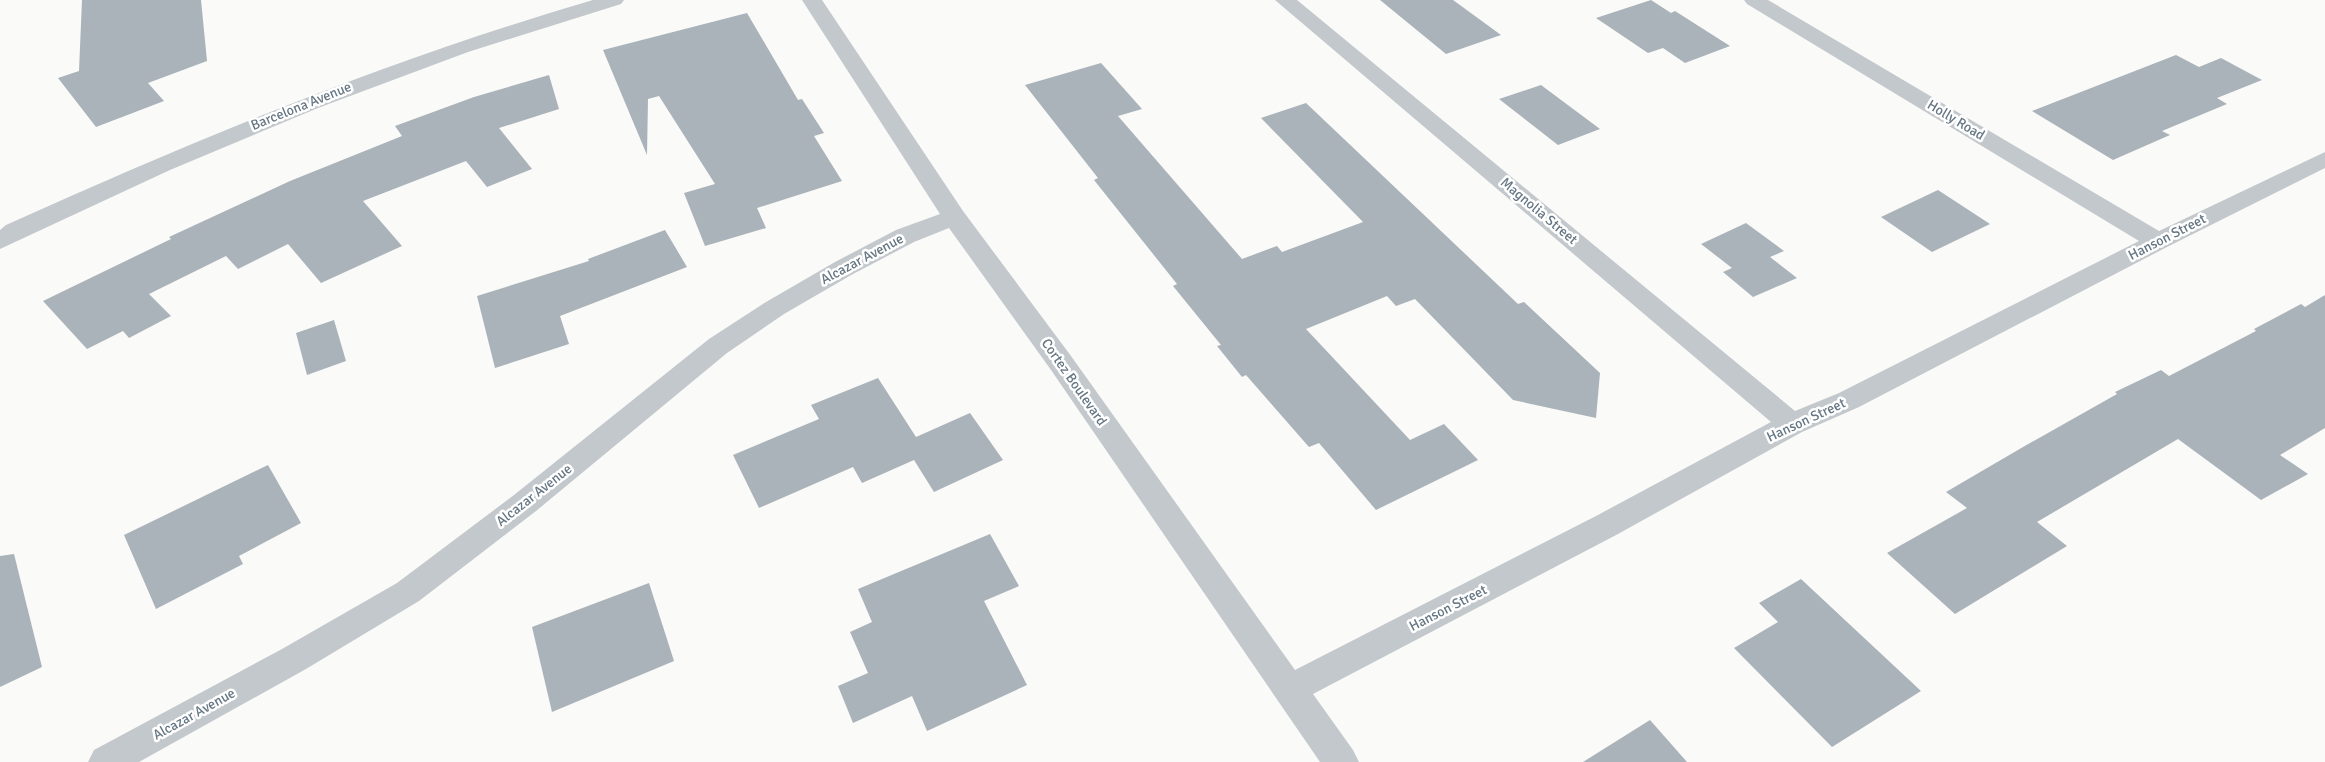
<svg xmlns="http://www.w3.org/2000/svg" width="2325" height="762" font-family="Signika,sans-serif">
<rect width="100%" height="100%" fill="#fafaf8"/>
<g fill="#aab3b9">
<path d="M82 0H201L207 61 148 83 164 101 96 127 58 78 79 71Z"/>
<path d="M1380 0H1453L1501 35 1446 54Z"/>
<path d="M1651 0 1671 13 1675 11 1730 46 1685 63 1663 48 1648 53 1596 18Z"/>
<path d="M747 13 798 100 802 99 824 133 814 136 842 181 757 208 766 228 705 246 684 193 715 184 659 96 648 99 647 155 603 50Z"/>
<path d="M2176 55 2199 67 2221 58 2262 80 2217 98 2227 104 2162 131 2170 135 2113 160 2032 111Z"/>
<path d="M1101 63 1142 109 1118 116 1242 259 1277 246 1282 252 1363 222 1261 118 1306 103 1518 304 1524 302 1600 373 1596 418 1513 400 1415 299 1396 306 1387 296 1306 329 1410 440 1444 424 1478 460 1376 510 1319 443 1309 447 1246 375 1242 377 1217 346 1221 345 1173 286 1177 284 1094 180 1098 178 1025 85Z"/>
<path d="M549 75 559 109 499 128 532 169 487 187 466 161 363 201 402 246 321 283 288 244 238 269 226 256 149 294 171 316 129 338 123 331 87 349 43 301 171 239 169 237 290 181 402 136 395 126 474 97Z"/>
<path d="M1541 85 1600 129 1558 145 1499 99Z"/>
<path d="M1938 190 1990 224 1932 252 1881 217Z"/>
<path d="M1746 223 1784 251 1770 257 1797 278 1753 297 1723 272 1732 268 1701 244Z"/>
<path d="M665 230 687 267 560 316 569 344 495 368 477 296 589 261 588 259Z"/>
<path d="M2325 295V428L2280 455 2308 474 2261 500 2178 439 2037 522 2067 546 1955 614 1887 553 1967 508 1946 492 2023 447 2117 394 2115 392 2161 370 2169 376 2256 331 2254 329 2301 304 2305 307Z"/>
<path d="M334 320 346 361 307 375 296 333Z"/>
<path d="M878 378 916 437 970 413 1003 460 934 492 914 460 862 483 853 467 759 508 733 455 819 419 811 405Z"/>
<path d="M268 465 301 523 239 556 243 564 156 609 124 535Z"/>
<path d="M990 534 1019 586 984 601 1027 685 927 731 912 696 853 723 838 686 868 673 850 632 872 622 858 589Z"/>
<path d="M14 554 42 667 0 687V556Z"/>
<path d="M1801 579 1921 691 1832 747 1734 648 1778 622 1759 603Z"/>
<path d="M649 583 674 661 552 712 532 627Z"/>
<path d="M1650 720 1687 762H1583Z"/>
</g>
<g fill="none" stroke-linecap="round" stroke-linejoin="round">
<g fill="#c3c8cc" fill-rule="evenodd">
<path d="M593 0H624L621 4 468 52 318 108 170 170 0 249V230L6 225C198 138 391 59 593 0Z"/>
<path d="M802 0H822L963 211 1071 356 1295 670 1596 516 1771 422 1275 0H1297L1795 411 1839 393 2139 241 1747 4 1744 0H1768L2159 231 2325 152V168L2167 247 1859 407 1802 432 1618 534 1313 694 1353 750 1359 762H1320L1051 370 949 228 914 242 853 274 784 314 727 353 536 511 419 601 306 669 139 762H88L94 750 282 649 397 583 514 495 709 339 766 302 835 262 896 230 940 214Z"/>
</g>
</g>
<g text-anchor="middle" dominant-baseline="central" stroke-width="5" stroke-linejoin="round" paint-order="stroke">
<g font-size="14" fill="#657683" stroke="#fff">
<text transform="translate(301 106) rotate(-22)">Barcelona Avenue</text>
<text transform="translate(1956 120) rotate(31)">Holly Road</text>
<text transform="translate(1539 211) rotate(40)">Magnolia Street</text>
<text transform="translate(2167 237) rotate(-27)">Hanson Street</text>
<text transform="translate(862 259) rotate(-28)">Alcazar Avenue</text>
<text transform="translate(1074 382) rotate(55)">Cortez Boulevard</text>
<text transform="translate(1806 420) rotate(-25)">Hanson Street</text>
<text transform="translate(534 495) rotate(-38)">Alcazar Avenue</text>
<text transform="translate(1448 608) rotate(-27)">Hanson Street</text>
<text transform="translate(194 714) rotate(-29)">Alcazar Avenue</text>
</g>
</g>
</svg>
